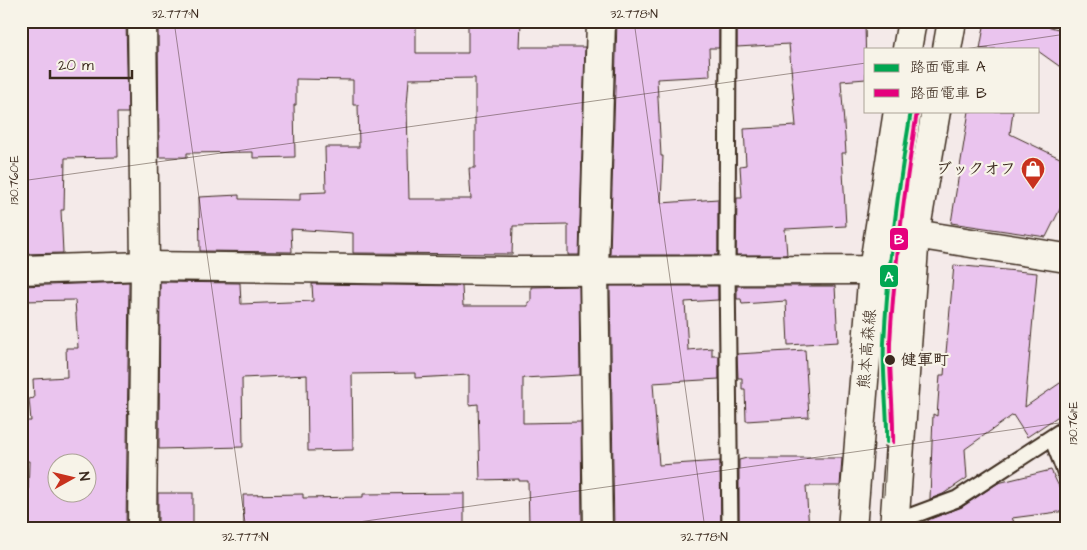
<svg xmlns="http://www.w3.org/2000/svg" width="1087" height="550" font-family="'Architects Daughter','Klee One',sans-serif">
<rect width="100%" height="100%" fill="#f4eae9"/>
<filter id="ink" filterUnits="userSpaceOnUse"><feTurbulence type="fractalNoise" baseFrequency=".02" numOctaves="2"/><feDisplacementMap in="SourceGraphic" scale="10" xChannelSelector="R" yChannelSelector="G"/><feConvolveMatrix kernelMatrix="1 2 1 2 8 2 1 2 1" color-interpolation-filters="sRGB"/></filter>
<g filter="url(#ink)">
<g fill="#eac4ee" stroke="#3b2a1e" fill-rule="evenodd">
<path d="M21 21H126L128 113H117L118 157 65 158 64 210H61L63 253 21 254Z"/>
<path d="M158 21H416V53H468V21H521L520 47H585L579 255H568V225L513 226 512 254 353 253V233L291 229 292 252 200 251 199 197 239 195V199L300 200V193L326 192 325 147H359L358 105H353V80L296 79V105H294L295 157 253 158V152L187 153V157H159ZM475 78V168H469L471 199H409L407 105 409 79Z"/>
<path d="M617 21H719V48H709L710 76 657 79 661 156H663L661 203 718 199V255H610Z"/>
<path d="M737 21H865L866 79 841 81 846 153H842L846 226 785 229 787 255H736L737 198H742L740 166 746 165 744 129 796 126 789 44 737 47Z"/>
<path d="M985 21H1027L1066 31V71L1038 51V49H980Z"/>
<path d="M969 111H1013L1010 134 1066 161V197L1046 237 951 223Z"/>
<path d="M954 265 1037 273 1025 407 1066 379V411L1027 437 1013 415 965 449 967 478 943 494 930 499 933 414 937 416 940 375H944Z"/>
<path d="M129 282 126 529H27L29 461H24V421H31L29 399 34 398 33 379 67 377 66 348H78L75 300 22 301 21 286ZM58 462H88V492H58Z"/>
<path d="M160 282 240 283 241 304 313 301 312 284 462 286 463 306H528V302H531V287L579 286 580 375 523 378V423L581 422 582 529H542V524H529L528 481H519V479L480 480 478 404 469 405V375L415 378V373L352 374 353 450 308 451 307 375 242 378 243 447 159 449Z"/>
<path d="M610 286H718V300L685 302 688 350 712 348V356H719V379L653 383 659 465 720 461 721 529H614Z"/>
<path d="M737 286H835L838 342 788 345 786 301 742 304 741 299H737Z"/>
<path d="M805 350 809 417 746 421 745 389H742V378H738L737 354Z"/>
<path d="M747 458H842L840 486H806L809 529H739V460Z"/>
<path d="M1051 470 1066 501V511L1012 518 1014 522 969 529H928V520L962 507 998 483Z"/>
<rect x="158" y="493" width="35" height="36"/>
<path d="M464 493V529H244L243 495 303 494V498L363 497V494Z"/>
</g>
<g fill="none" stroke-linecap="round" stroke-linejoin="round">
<defs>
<g id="service">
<path d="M728 21 727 271 730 529"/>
<path d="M1052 438 1066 474"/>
<path d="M895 522 957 499 1066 428"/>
</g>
<g id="minor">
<path d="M142 21 145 266 142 529"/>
<path d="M21 270 145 266 509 271 873 270 915 234 1066 258"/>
<path d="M598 529 594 271 601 21"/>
</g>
<g id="primary">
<path d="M907 49 912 21"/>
<path d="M947 49 952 21"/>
<path d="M852 529 873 270 898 111"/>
<path d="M894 529 915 234 936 111"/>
</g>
</defs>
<use href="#service" stroke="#3b2a1e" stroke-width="19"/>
<use href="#minor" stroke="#3b2a1e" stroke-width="31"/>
<use href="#primary" stroke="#3b2a1e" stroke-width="31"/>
<use href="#service" stroke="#f7f3e8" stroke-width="15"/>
<use href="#minor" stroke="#f7f3e8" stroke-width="28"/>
<use href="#primary" stroke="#f7f3e8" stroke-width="28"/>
<g stroke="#3b2a1e" stroke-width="1">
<path d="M888 416 893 360"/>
<path d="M884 496 887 442"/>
</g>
<defs>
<path id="tram-1" d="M887 442C888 409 882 376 884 343 888 265 898 188 911 111"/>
<path id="tram-2" d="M893 442C894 409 889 376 890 343 894 266 905 189 917 112"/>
</defs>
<use href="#tram-1" stroke="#f7f3e8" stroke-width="8"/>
<use href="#tram-2" stroke="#f7f3e8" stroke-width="8"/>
<use href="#tram-1" stroke="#00a651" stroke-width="4"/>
<use href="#tram-2" stroke="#e5007d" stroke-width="4"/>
</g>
</g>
<path fill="none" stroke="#3b2a1e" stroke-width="1" stroke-opacity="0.45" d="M174 21 246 529M634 21 705 529M964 49 1066 34M21 181 866 63M309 529 1066 422"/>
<defs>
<symbol id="shop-pin" viewBox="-11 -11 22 30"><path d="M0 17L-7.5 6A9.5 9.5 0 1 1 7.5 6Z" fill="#c8321e" stroke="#f7f3e8"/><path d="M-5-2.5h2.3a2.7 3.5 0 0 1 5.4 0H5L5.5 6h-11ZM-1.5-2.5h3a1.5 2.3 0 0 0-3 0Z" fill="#fff"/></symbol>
</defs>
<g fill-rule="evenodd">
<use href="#shop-pin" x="1019" y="155" width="28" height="38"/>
</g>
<circle fill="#3b2a1e" stroke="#f7f3e8" stroke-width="2" cx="890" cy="360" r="6"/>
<g text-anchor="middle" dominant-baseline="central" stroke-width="4.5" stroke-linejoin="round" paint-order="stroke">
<g font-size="16" font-weight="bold" fill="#3b2a1e" stroke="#f7f3e8" text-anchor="end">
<text x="1016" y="169">ブックオフ</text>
</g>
<g font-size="16" fill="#3b2a1e" stroke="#f7f3e8">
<text transform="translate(867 349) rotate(-85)">熊本高森線</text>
</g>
<g font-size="16" font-weight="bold" fill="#3b2a1e" stroke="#f7f3e8" text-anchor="start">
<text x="901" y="360">健軍町</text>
</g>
</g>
<g stroke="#f7f3e8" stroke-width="2">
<rect x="889" y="227" width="20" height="24" rx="5" fill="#e5007d"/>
<rect x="879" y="264" width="20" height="24" rx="5" fill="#00a651"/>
</g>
<g font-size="14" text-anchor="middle" font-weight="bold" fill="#fff">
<text x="899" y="244">B</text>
<text x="889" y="281">A</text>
</g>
<rect width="1087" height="550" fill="none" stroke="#f7f3e8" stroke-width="55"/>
<rect x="864" y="48" width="175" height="65" fill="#f7f3e8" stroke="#aca397"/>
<rect x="874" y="64" width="25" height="8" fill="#00a651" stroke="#aca397"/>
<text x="910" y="72" font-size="15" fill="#3b2a1e">路面電車 A</text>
<rect x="874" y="89" width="25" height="8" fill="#e5007d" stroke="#aca397"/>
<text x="910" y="98" font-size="15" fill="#3b2a1e">路面電車 B</text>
<g transform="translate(72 478) rotate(82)"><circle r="24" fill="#f7f3e8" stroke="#aca397"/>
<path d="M0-4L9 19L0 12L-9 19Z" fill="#c8321e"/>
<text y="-8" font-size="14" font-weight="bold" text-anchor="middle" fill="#3b2a1e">N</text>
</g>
<path d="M50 70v8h82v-8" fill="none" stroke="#3b2a1e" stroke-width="2.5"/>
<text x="58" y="70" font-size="15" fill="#3b2a1e" stroke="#f7f3e8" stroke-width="4" paint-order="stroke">20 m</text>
<rect x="28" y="28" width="1032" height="494" fill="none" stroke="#3b2a1e" stroke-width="2"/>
<g font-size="12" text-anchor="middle" fill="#3b2a1e">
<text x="175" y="18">32.777°N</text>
<text x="634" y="18">32.778°N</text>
<text transform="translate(14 180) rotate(-90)" y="4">130.760°E</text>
<text transform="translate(1073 423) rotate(-90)" y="4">130.761°E</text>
<text x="245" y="541">32.777°N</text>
<text x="704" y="541">32.778°N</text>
</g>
</svg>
